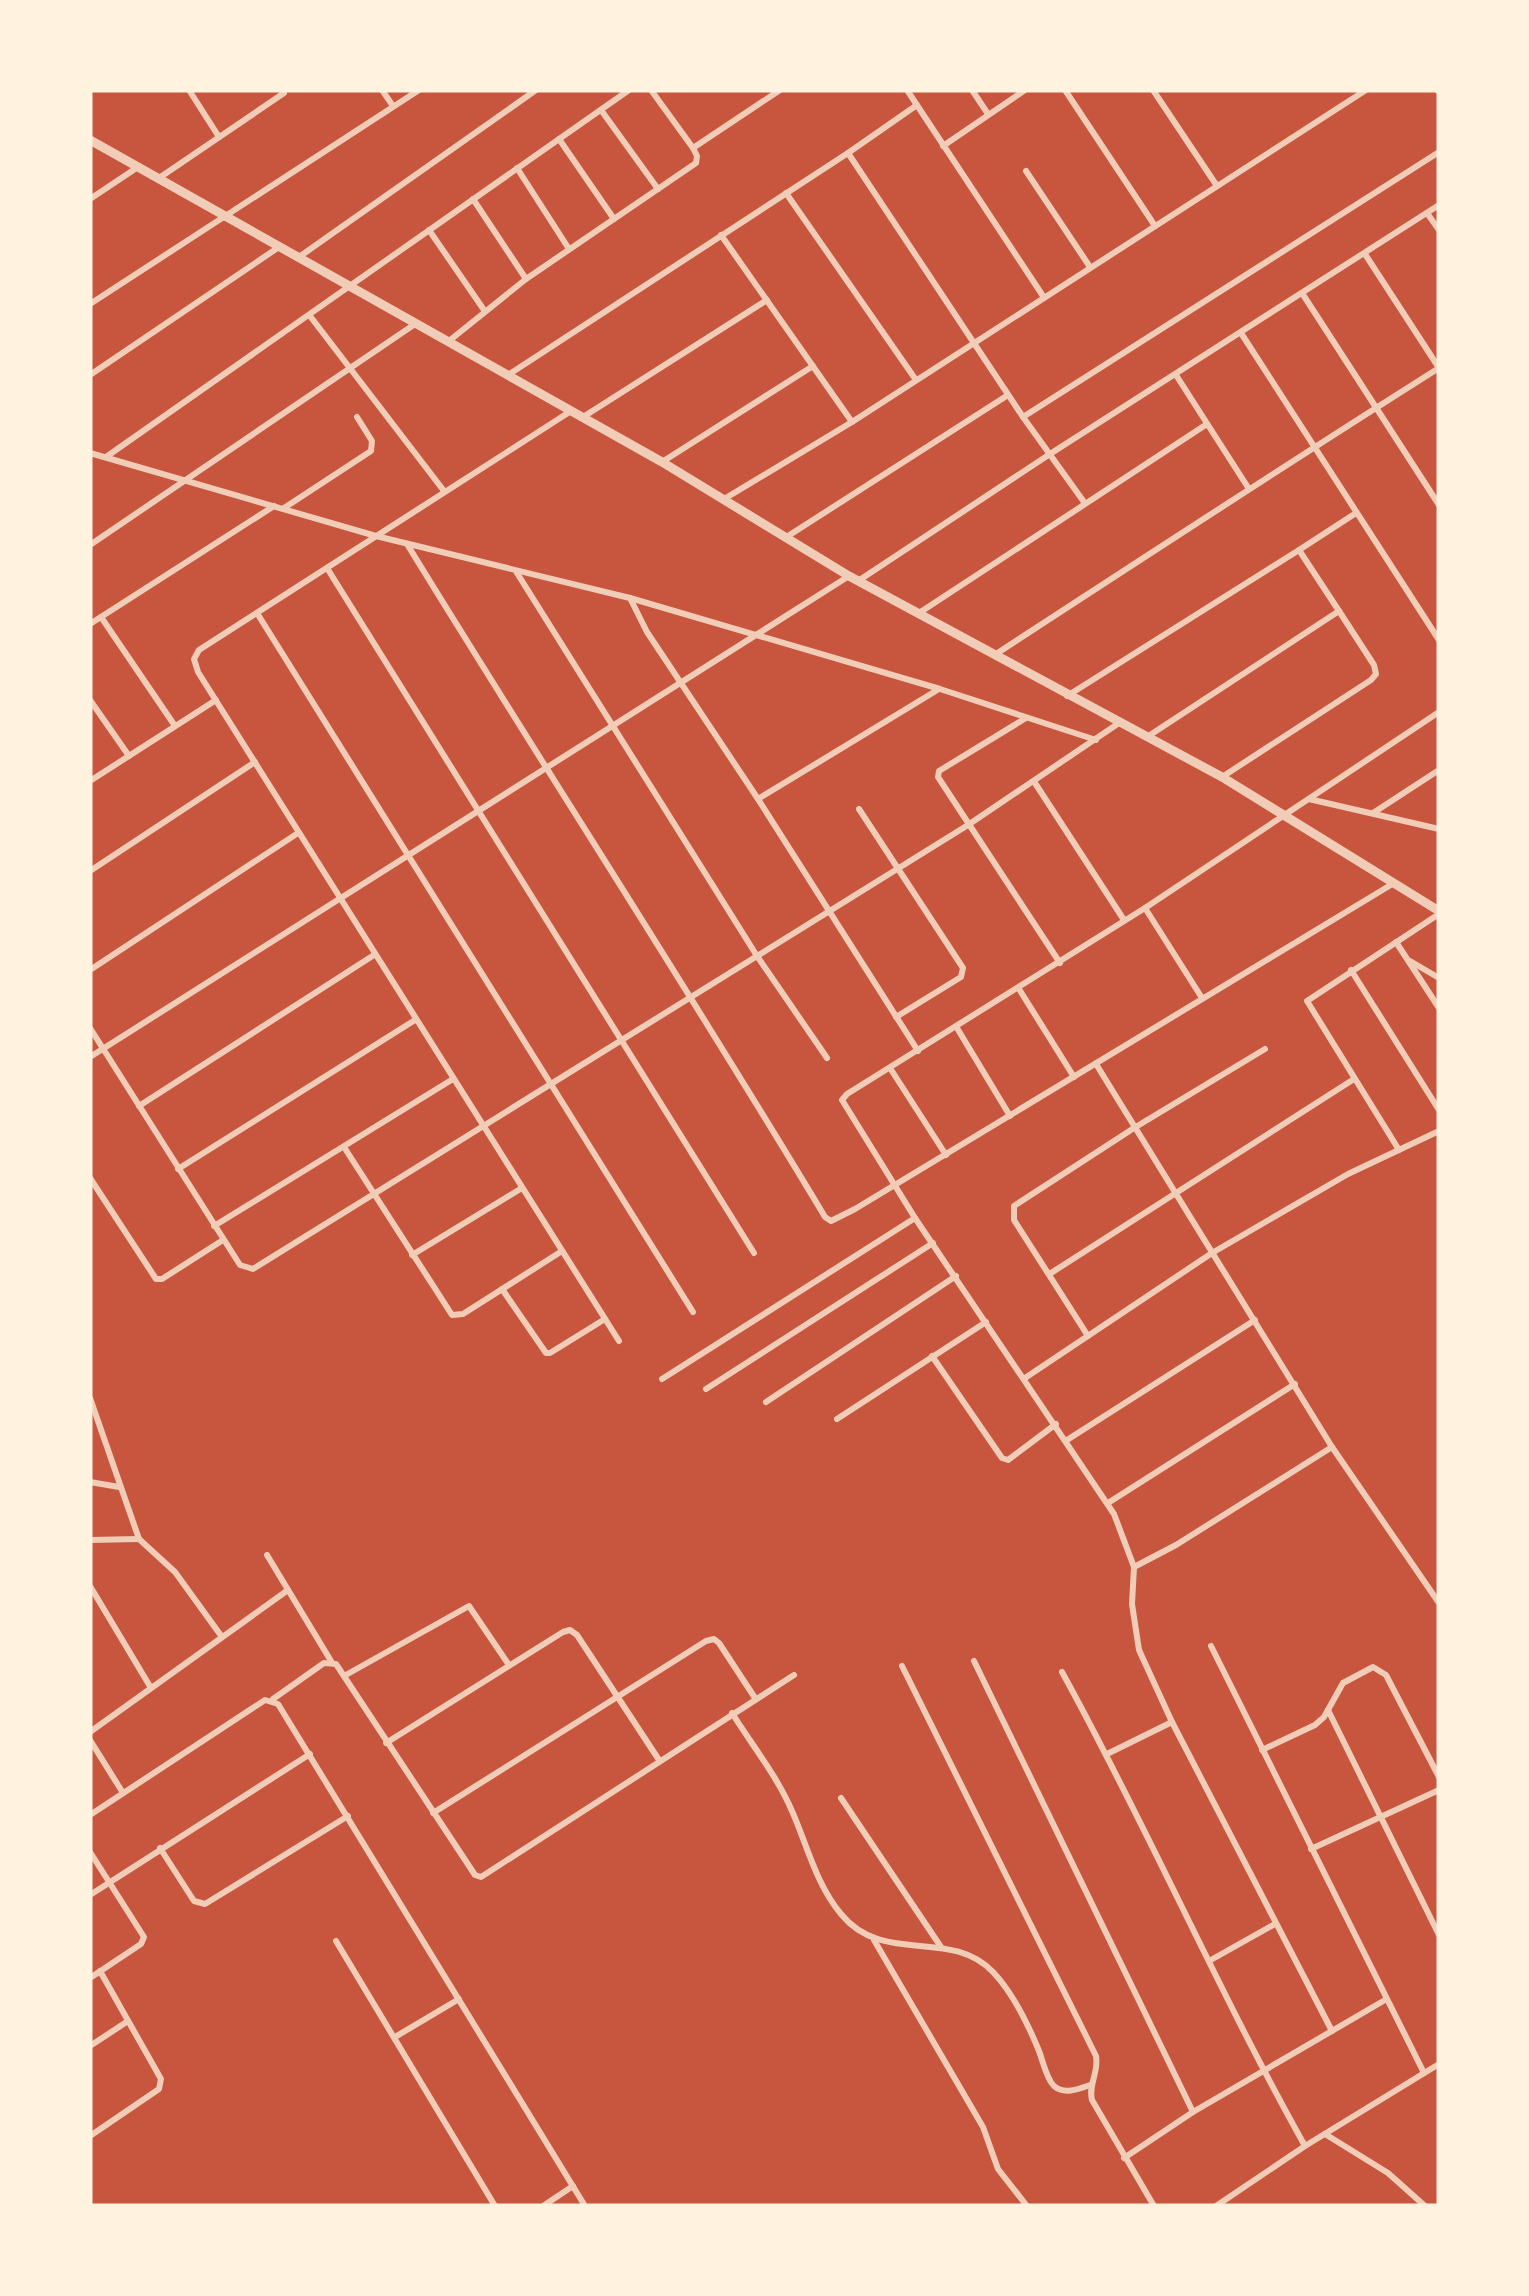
<svg xmlns="http://www.w3.org/2000/svg" width="1529" height="2296" font-family="'Nunito Sans',sans-serif">
<rect width="100%" height="100%" fill="#c8553d"/>
<g fill="none" stroke-linecap="round" stroke-linejoin="round">
<g stroke="#f1ccb7" stroke-width="6">
<path d="M189 90 219 137"/>
<path d="M382 90 393 106"/>
<path d="M907 90 1043 296"/>
<path d="M972 90 988 114"/>
<path d="M1065 90 1155 226"/>
<path d="M1153 90 1217 186"/>
<path d="M1437 90 1439 92"/>
<path d="M601 110 658 189"/>
<path d="M559 139 614 219"/>
<path d="M943 146 1025 90"/>
<path d="M693 148 780 90"/>
<path d="M848 153 917 105"/>
<path d="M517 168 569 249"/>
<path d="M1026 171 1090 267"/>
<path d="M159 178 284 93 282 90"/>
<path d="M786 193 916 380"/>
<path d="M90 199 138 167"/>
<path d="M473 199 526 279"/>
<path d="M1427 213 1439 230"/>
<path d="M429 230 484 310"/>
<path d="M721 235 852 422"/>
<path d="M299 257 536 90"/>
<path d="M1302 293 1439 505"/>
<path d="M90 304 419 90"/>
<path d="M310 316 444 491"/>
<path d="M1241 333 1439 640"/>
<path d="M449 341 526 279 696 163 697 156 693 148 651 90"/>
<path d="M90 375 279 247"/>
<path d="M508 375 848 153 1023 417 1084 502"/>
<path d="M1176 375 1249 489"/>
<path d="M571 411 199 650 194 659 198 672 619 1341"/>
<path d="M583 417 767 300"/>
<path d="M1023 417 1439 152"/>
<path d="M90 453 376 536 630 598 940 689 1096 740"/>
<path d="M106 457 629 90"/>
<path d="M662 462 813 366"/>
<path d="M724 499 852 422 1366 90"/>
<path d="M284 508 371 451 372 441 357 417"/>
<path d="M788 536 1008 395"/>
<path d="M407 544C545 769 689 990 825 1217L831 1221 855 1209 1394 883"/>
<path d="M90 545 415 324"/>
<path d="M1299 550 1356 513"/>
<path d="M327 568 754 1253"/>
<path d="M517 573 757 956 827 1058"/>
<path d="M858 581 1050 454 1439 205"/>
<path d="M630 598 647 632 758 799 918 1051"/>
<path d="M257 613 693 1312"/>
<path d="M919 613 1207 424"/>
<path d="M101 617 175 726"/>
<path d="M90 624 274 506"/>
<path d="M996 654C1143 558 1290 462 1439 368L1365 254"/>
<path d="M1067 696 1299 550 1339 611 1147 737"/>
<path d="M90 700 129 756"/>
<path d="M1026 718 939 771 938 777 1060 963"/>
<path d="M1222 777 1371 680 1376 674 1374 665 1339 611"/>
<path d="M90 781 216 700"/>
<path d="M1035 783 1124 920"/>
<path d="M758 799 939 689"/>
<path d="M1309 799 1439 829"/>
<path d="M859 809 963 968 961 977 896 1017"/>
<path d="M1373 813 1439 770"/>
<path d="M90 871 255 762"/>
<path d="M1145 908 1202 998"/>
<path d="M1396 942 1439 1008"/>
<path d="M1410 961 1439 978"/>
<path d="M90 970 298 833"/>
<path d="M1351 970 1439 1110"/>
<path d="M1019 989 1074 1077"/>
<path d="M90 1028 240 1265 253 1269 968 825 1119 723"/>
<path d="M957 1028 1010 1116"/>
<path d="M90 1057 849 576"/>
<path d="M1096 1064 1332 1447 1439 1603"/>
<path d="M890 1068 946 1155"/>
<path d="M139 1106 374 955"/>
<path d="M344 1147 452 1315 463 1314 562 1251"/>
<path d="M1399 1150 1307 1001 1439 914"/>
<path d="M178 1169 415 1020"/>
<path d="M90 1178 156 1279H162L223 1240"/>
<path d="M214 1226 453 1079"/>
<path d="M412 1255 522 1188"/>
<path d="M1051 1273 1354 1079"/>
<path d="M502 1289 546 1353H550L605 1319"/>
<path d="M1088 1336 1014 1220V1206L1134 1128 1265 1049"/>
<path d="M932 1356 1002 1458 1008 1460 1056 1424"/>
<path d="M1025 1378 1212 1253 1348 1174 1439 1131"/>
<path d="M662 1379 915 1218"/>
<path d="M706 1389 933 1243"/>
<path d="M90 1398 139 1539 175 1572 222 1637"/>
<path d="M766 1402 956 1276"/>
<path d="M837 1419 986 1322"/>
<path d="M1067 1440 1255 1320"/>
<path d="M90 1482 119 1487"/>
<path d="M1108 1503 1295 1384"/>
<path d="M90 1540 139 1539"/>
<path d="M267 1555 331 1661"/>
<path d="M1134 1567 1176 1545 1332 1447"/>
<path d="M90 1586 151 1688"/>
<path d="M1211 1646 1424 2073"/>
<path d="M974 1661 1193 2112"/>
<path d="M902 1666 1096 2056C1099 2073 1088 2084 1092 2100L1154 2206"/>
<path d="M1062 1672C1148 1828 1218 1991 1305 2146"/>
<path d="M344 1676 469 1606 509 1665"/>
<path d="M273 1699 324 1663 336 1664 475 1875 481 1877 794 1675"/>
<path d="M1328 1710 1439 1935"/>
<path d="M732 1713C752 1745 777 1776 792 1811 807 1845 816 1884 841 1914 883 1966 950 1927 993 1972 1013 1993 1028 2024 1039 2051 1043 2061 1046 2078 1054 2086 1064 2095 1079 2089 1090 2085"/>
<path d="M90 1732 288 1590"/>
<path d="M90 1740 123 1793"/>
<path d="M386 1743 563 1632 570 1630 577 1635 659 1760"/>
<path d="M1262 1750 1315 1725 1324 1717 1343 1683 1373 1667 1386 1675 1439 1777"/>
<path d="M1107 1754 1172 1722"/>
<path d="M841 1798 941 1947"/>
<path d="M433 1813 706 1641 714 1639 719 1643 755 1698"/>
<path d="M90 1815 265 1700 278 1704 585 2206"/>
<path d="M160 1848 194 1901 205 1904 348 1816"/>
<path d="M1311 1849 1439 1790"/>
<path d="M90 1852 144 1937 141 1944 90 1978"/>
<path d="M90 1895 310 1754"/>
<path d="M874 1940 983 2127 998 2169 1027 2206"/>
<path d="M336 1941 495 2206"/>
<path d="M1209 1961 1275 1924"/>
<path d="M1332 2031 1172 1722 1139 1650 1132 1604 1134 1567 1114 1514 915 1218 842 1100 847 1094 1145 908 1439 712"/>
<path d="M395 2037 459 1999"/>
<path d="M90 2046 128 2021"/>
<path d="M1325 2134 1388 2173 1425 2206"/>
<path d="M90 2136 159 2089 161 2079 100 1971"/>
<path d="M1124 2158 1193 2112 1385 2000"/>
<path d="M543 2206 573 2186"/>
<path d="M1216 2206 1305 2146 1439 2064"/>
</g>
<path stroke="#f1ccb7" stroke-width="9" d="M90 140 662 462 849 576 1222 777 1439 911"/>
</g>
<rect width="1529" height="2296" fill="none" stroke="#fff3e0" stroke-width="185"/>
</svg>
